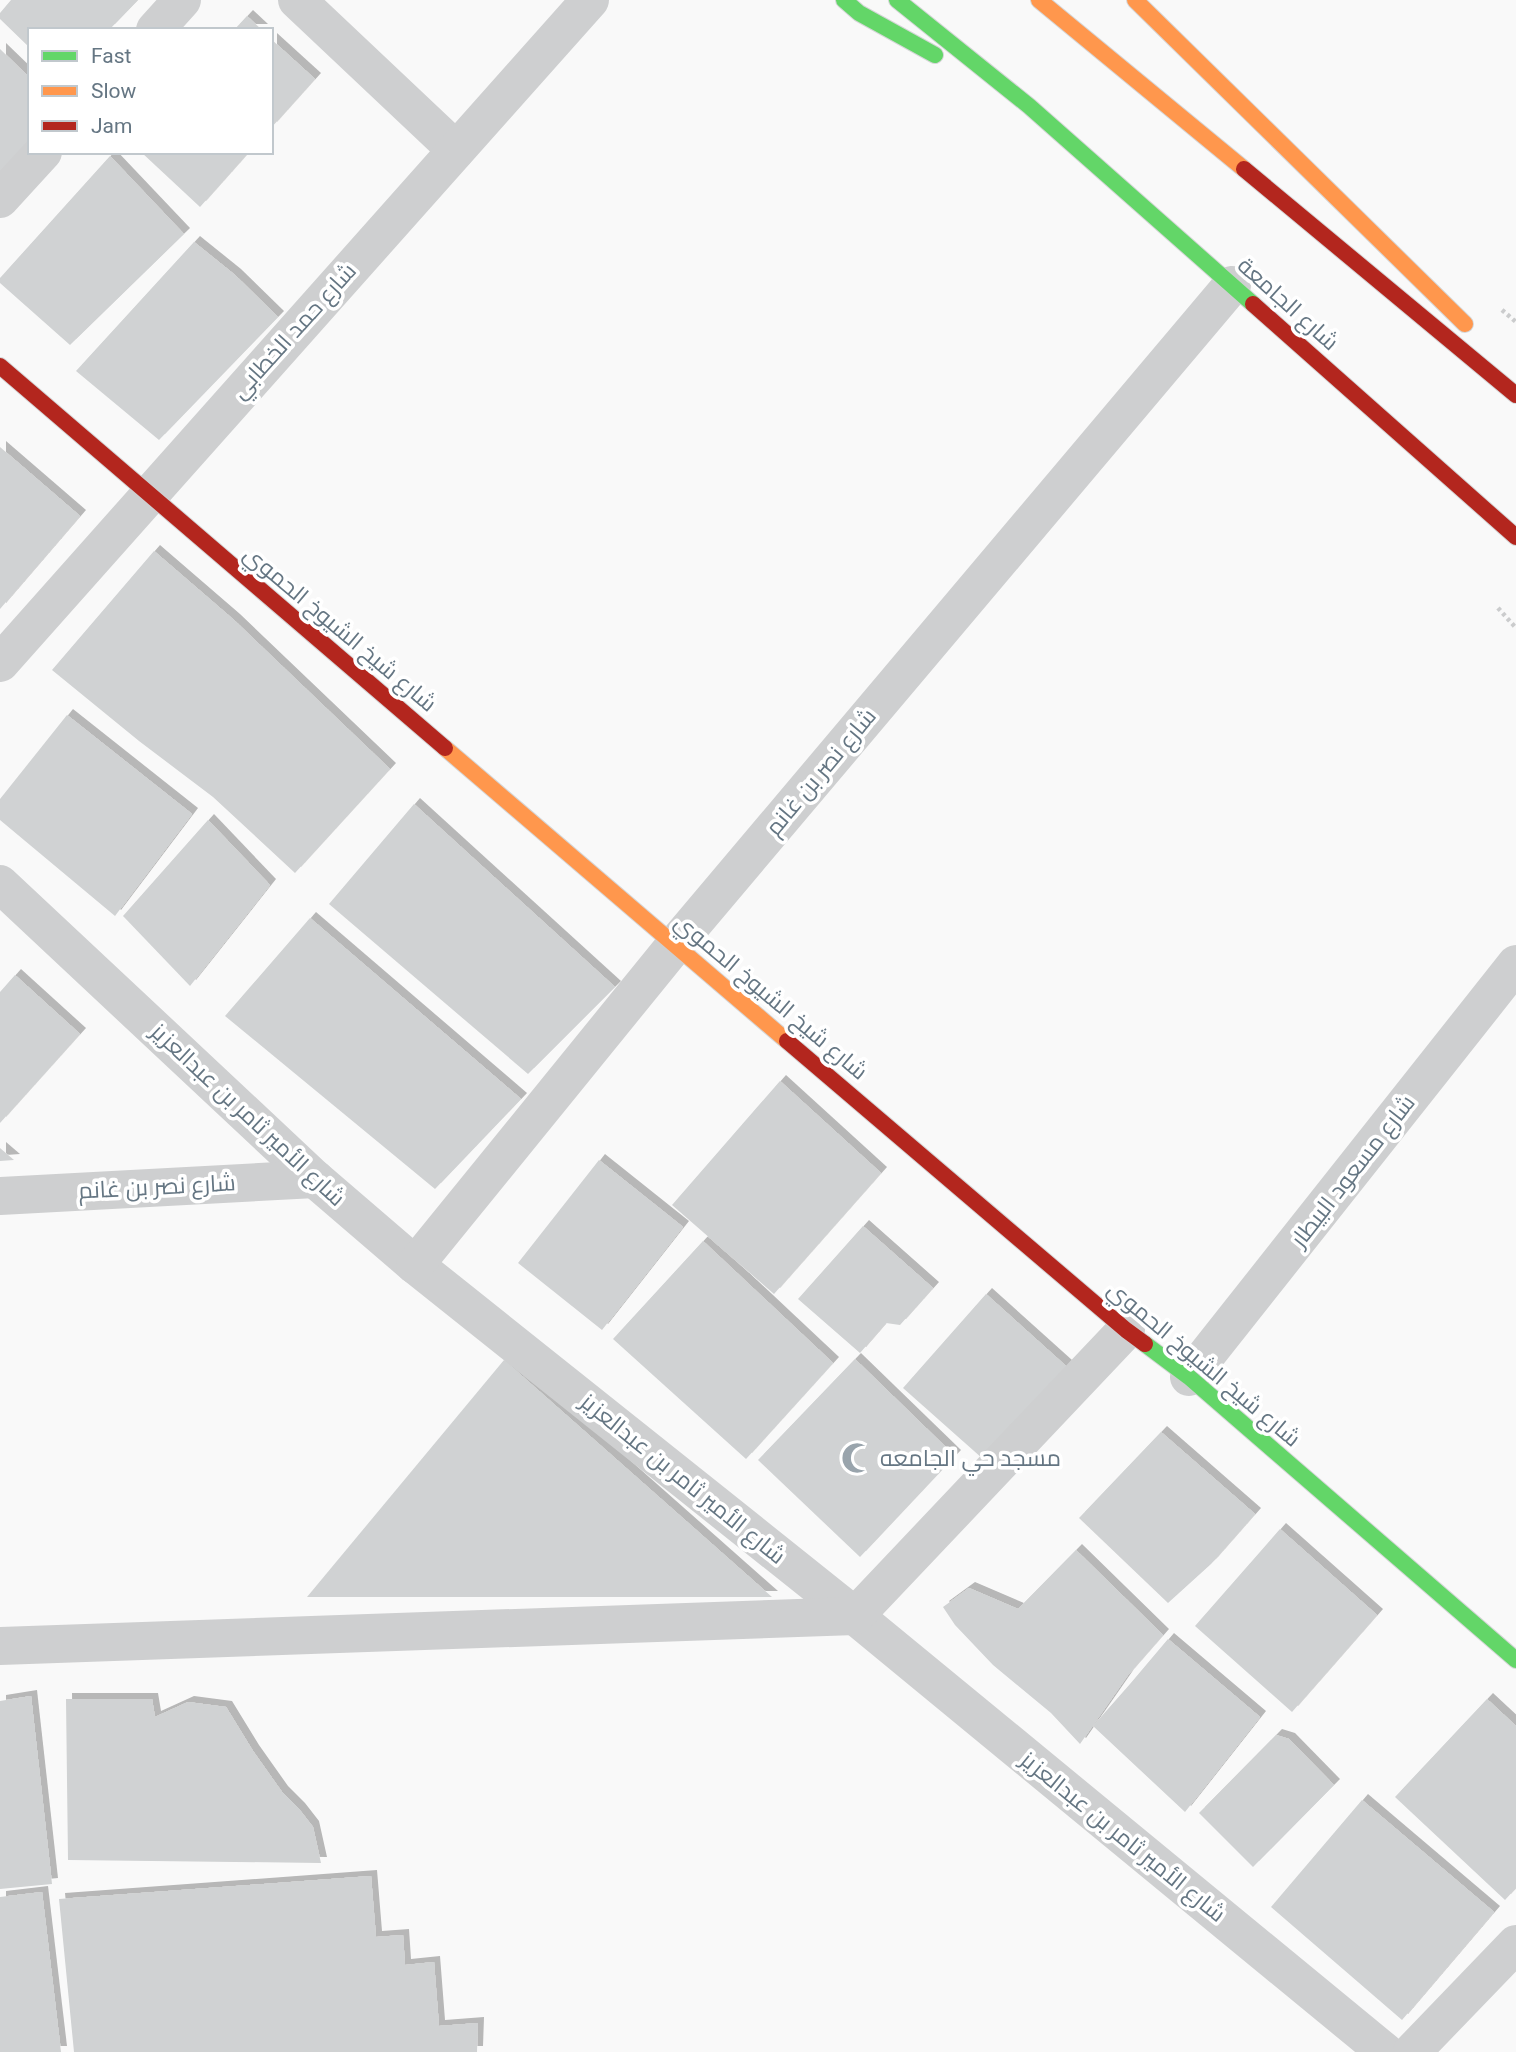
<svg xmlns="http://www.w3.org/2000/svg" width="1516" height="2052" font-family="Roboto,Cairo,sans-serif">
<defs>
<filter id="shadow"><feDropShadow dx="6" dy="-6" stdDeviation="0" flood-color="#0004"/></filter>
</defs>
<rect width="100%" height="100%" fill="#f9f9f9"/>
<g fill="#d0d2d3" filter="url(#shadow)">
<path d="M11 0H138L109 30H30V48L0 19V13Z"/>
<path d="M247 16 262 30H234Z"/>
<path d="M271 39 315 79 271 128Z"/>
<path d="M0 49 30 78V152L0 185Z"/>
<path d="M141 152H249L200 207Z"/>
<path d="M110 156 184 234 70 345 0 283V278Z"/>
<path d="M194 242 235 275 278 317 159 440 76 371Z"/>
<path d="M0 447 80 516 0 609Z"/>
<path d="M154 551 234 620 390 769 295 873 213 797 139 741 52 670Z"/>
<path d="M67 715 192 814 115 916 0 820V799Z"/>
<path d="M414 804 615 987 528 1074 329 904Z"/>
<path d="M208 820 270 885 190 986 123 916Z"/>
<path d="M310 918 521 1099 435 1189 225 1016Z"/>
<path d="M15 975 80 1034 0 1123V992Z"/>
<path d="M780 1081 881 1173 774 1294 672 1205Z"/>
<path d="M0 1148 14 1160 0 1161Z"/>
<path d="M599 1160 683 1227 602 1330 518 1263Z"/>
<path d="M863 1226 933 1288 900 1325 886 1323 860 1353 798 1299Z"/>
<path d="M703 1241 833 1363 746 1459 613 1339Z"/>
<path d="M986 1294 1066 1366 983 1459 903 1388Z"/>
<path d="M855 1359 955 1456 860 1557 758 1460Z"/>
<path d="M504 1360 772 1597H307Z"/>
<path d="M1161 1432 1255 1514 1211 1564 1168 1603 1079 1518Z"/>
<path d="M1280 1529 1377 1615 1292 1712 1195 1626Z"/>
<path d="M1076 1550 1163 1635 1128 1675 1080 1744 1051 1713 993 1665 955 1625 943 1607 969 1588 1018 1609Z"/>
<path d="M1168 1639 1260 1717 1185 1812 1093 1726 1130 1684Z"/>
<path d="M31 1696 52 1884 0 1889V1701Z"/>
<path d="M66 1699H152L155 1717 188 1702 226 1707 253 1751 282 1792 299 1809 313 1827 321 1863 68 1860Z"/>
<path d="M1487 1699 1516 1726V1888L1505 1900 1395 1797Z"/>
<path d="M1276 1735 1289 1739 1334 1785 1253 1867 1199 1813Z"/>
<path d="M1362 1800 1494 1912 1402 2020 1271 1907Z"/>
<path d="M371 1876 376 1937 403 1935 405 1965 434 1962 439 2026 478 2023 477 2052H74L59 1899Z"/>
<path d="M42 1892 61 2052H0V1897Z"/>
</g>
<g fill="none" stroke-linecap="round" stroke-linejoin="round">
<defs>
<g id="fast">
<path d="M844 0 859 13 935 55"/>
<path d="M897 0 1029 106 1253 304"/>
<path d="M1145 1344 1189 1377 1516 1660"/>
</g>
<g id="slow">
<path d="M1039 0 1244 169"/>
<path d="M1135 0 1465 324"/>
<path d="M445 748 787 1041"/>
</g>
<g id="jam">
<path d="M1244 169 1516 395"/>
<path d="M1253 304 1516 537"/>
<path d="M0 366 445 748"/>
<path d="M787 1041 1126 1330 1145 1344"/>
</g>
</defs>
<use href="#fast" stroke="#d5d6d7" stroke-width="18"/>
<use href="#slow" stroke="#d5d6d7" stroke-width="18"/>
<use href="#jam" stroke="#d5d6d7" stroke-width="18"/>
<g stroke="#cbcccd" stroke-width="4.5" stroke-dasharray="3.5 3.5" stroke-linecap="butt">
<path d="M1502 310 1516 322"/>
<path d="M1498 608 1516 628"/>
</g>
<g stroke="#cecfd0" stroke-width="38">
<path d="M297 0 456 150"/>
<path d="M155 30 182 0"/>
<path d="M0 199 43 152"/>
<path d="M0 663 590 0"/>
<path d="M0 884 315 1179 415 1265 855 1616 1385 2052"/>
<path d="M0 1196 315 1179"/>
<path d="M415 1265 675 945 1232 285"/>
<path d="M1189 1377 1516 964"/>
<path d="M0 1646 855 1616 1126 1330"/>
<path d="M1412 2052 1516 1944"/>
</g>
<use href="#fast" stroke="#63d668" stroke-width="16"/>
<use href="#slow" stroke="#ff974d" stroke-width="16"/>
<use href="#jam" stroke="#b3261e" stroke-width="16"/>
</g>
<defs>
<symbol id="mosque-bare" viewBox="-9 -9 18 18"><path d="M3.5-4.9A6 6 0 1 0 3.5 4.9A5 5 0 1 1 3.5-4.9Z" fill="#99a4ac" stroke="#fff" stroke-width="2.5" paint-order="stroke"/></symbol>
</defs>
<g fill-rule="evenodd">
<use href="#mosque-bare" x="835" y="1436" width="44" height="44"/>
</g>
<g text-anchor="middle" dominant-baseline="central" stroke-width="7" stroke-linejoin="round" paint-order="stroke">
<g font-size="23" fill="#657683" stroke="#fff">
<text transform="translate(1288 304) rotate(42)">شارع الجامعة</text>
<text transform="translate(294 331) rotate(-48)">شارع حمد الخطابي</text>
<text transform="translate(340 629) rotate(40)">شارع شيخ الشيوخ الحموي</text>
<text transform="translate(821 772) rotate(-50)">شارع نصر بن غانم</text>
<text transform="translate(771 997) rotate(40)">شارع شيخ الشيوخ الحموي</text>
<text transform="translate(248 1115) rotate(43)">شارع الأمير ثامر بن عبدالعزيز</text>
<text transform="translate(1353 1171) rotate(-52)">شارع مسعود البيطار</text>
<text transform="translate(157 1187) rotate(-3)">شارع نصر بن غانم</text>
<text transform="translate(1204 1364) rotate(40)">شارع شيخ الشيوخ الحموي</text>
<text transform="translate(683 1479) rotate(39)">شارع الأمير ثامر بن عبدالعزيز</text>
<text transform="translate(1123 1837) rotate(39)">شارع الأمير ثامر بن عبدالعزيز</text>
</g>
<g font-size="23" fill="#657683" stroke="#fff" text-anchor="start">
<text x="880" y="1458">مسجد حي الجامعه</text>
</g>
</g>
<rect x="28" y="28" width="245" height="126" fill="#ffffff" stroke="#c1c8cd" stroke-width="2"/>
<rect x="42" y="51" width="35" height="10" fill="#63d668" stroke="#c1c8cd" stroke-width="2"/>
<text x="91" y="63" font-size="21" fill="#657683">Fast</text>
<rect x="42" y="86" width="35" height="10" fill="#ff974d" stroke="#c1c8cd" stroke-width="2"/>
<text x="91" y="98" font-size="21" fill="#657683">Slow</text>
<rect x="42" y="121" width="35" height="10" fill="#b3261e" stroke="#c1c8cd" stroke-width="2"/>
<text x="91" y="133" font-size="21" fill="#657683">Jam</text>
</svg>
